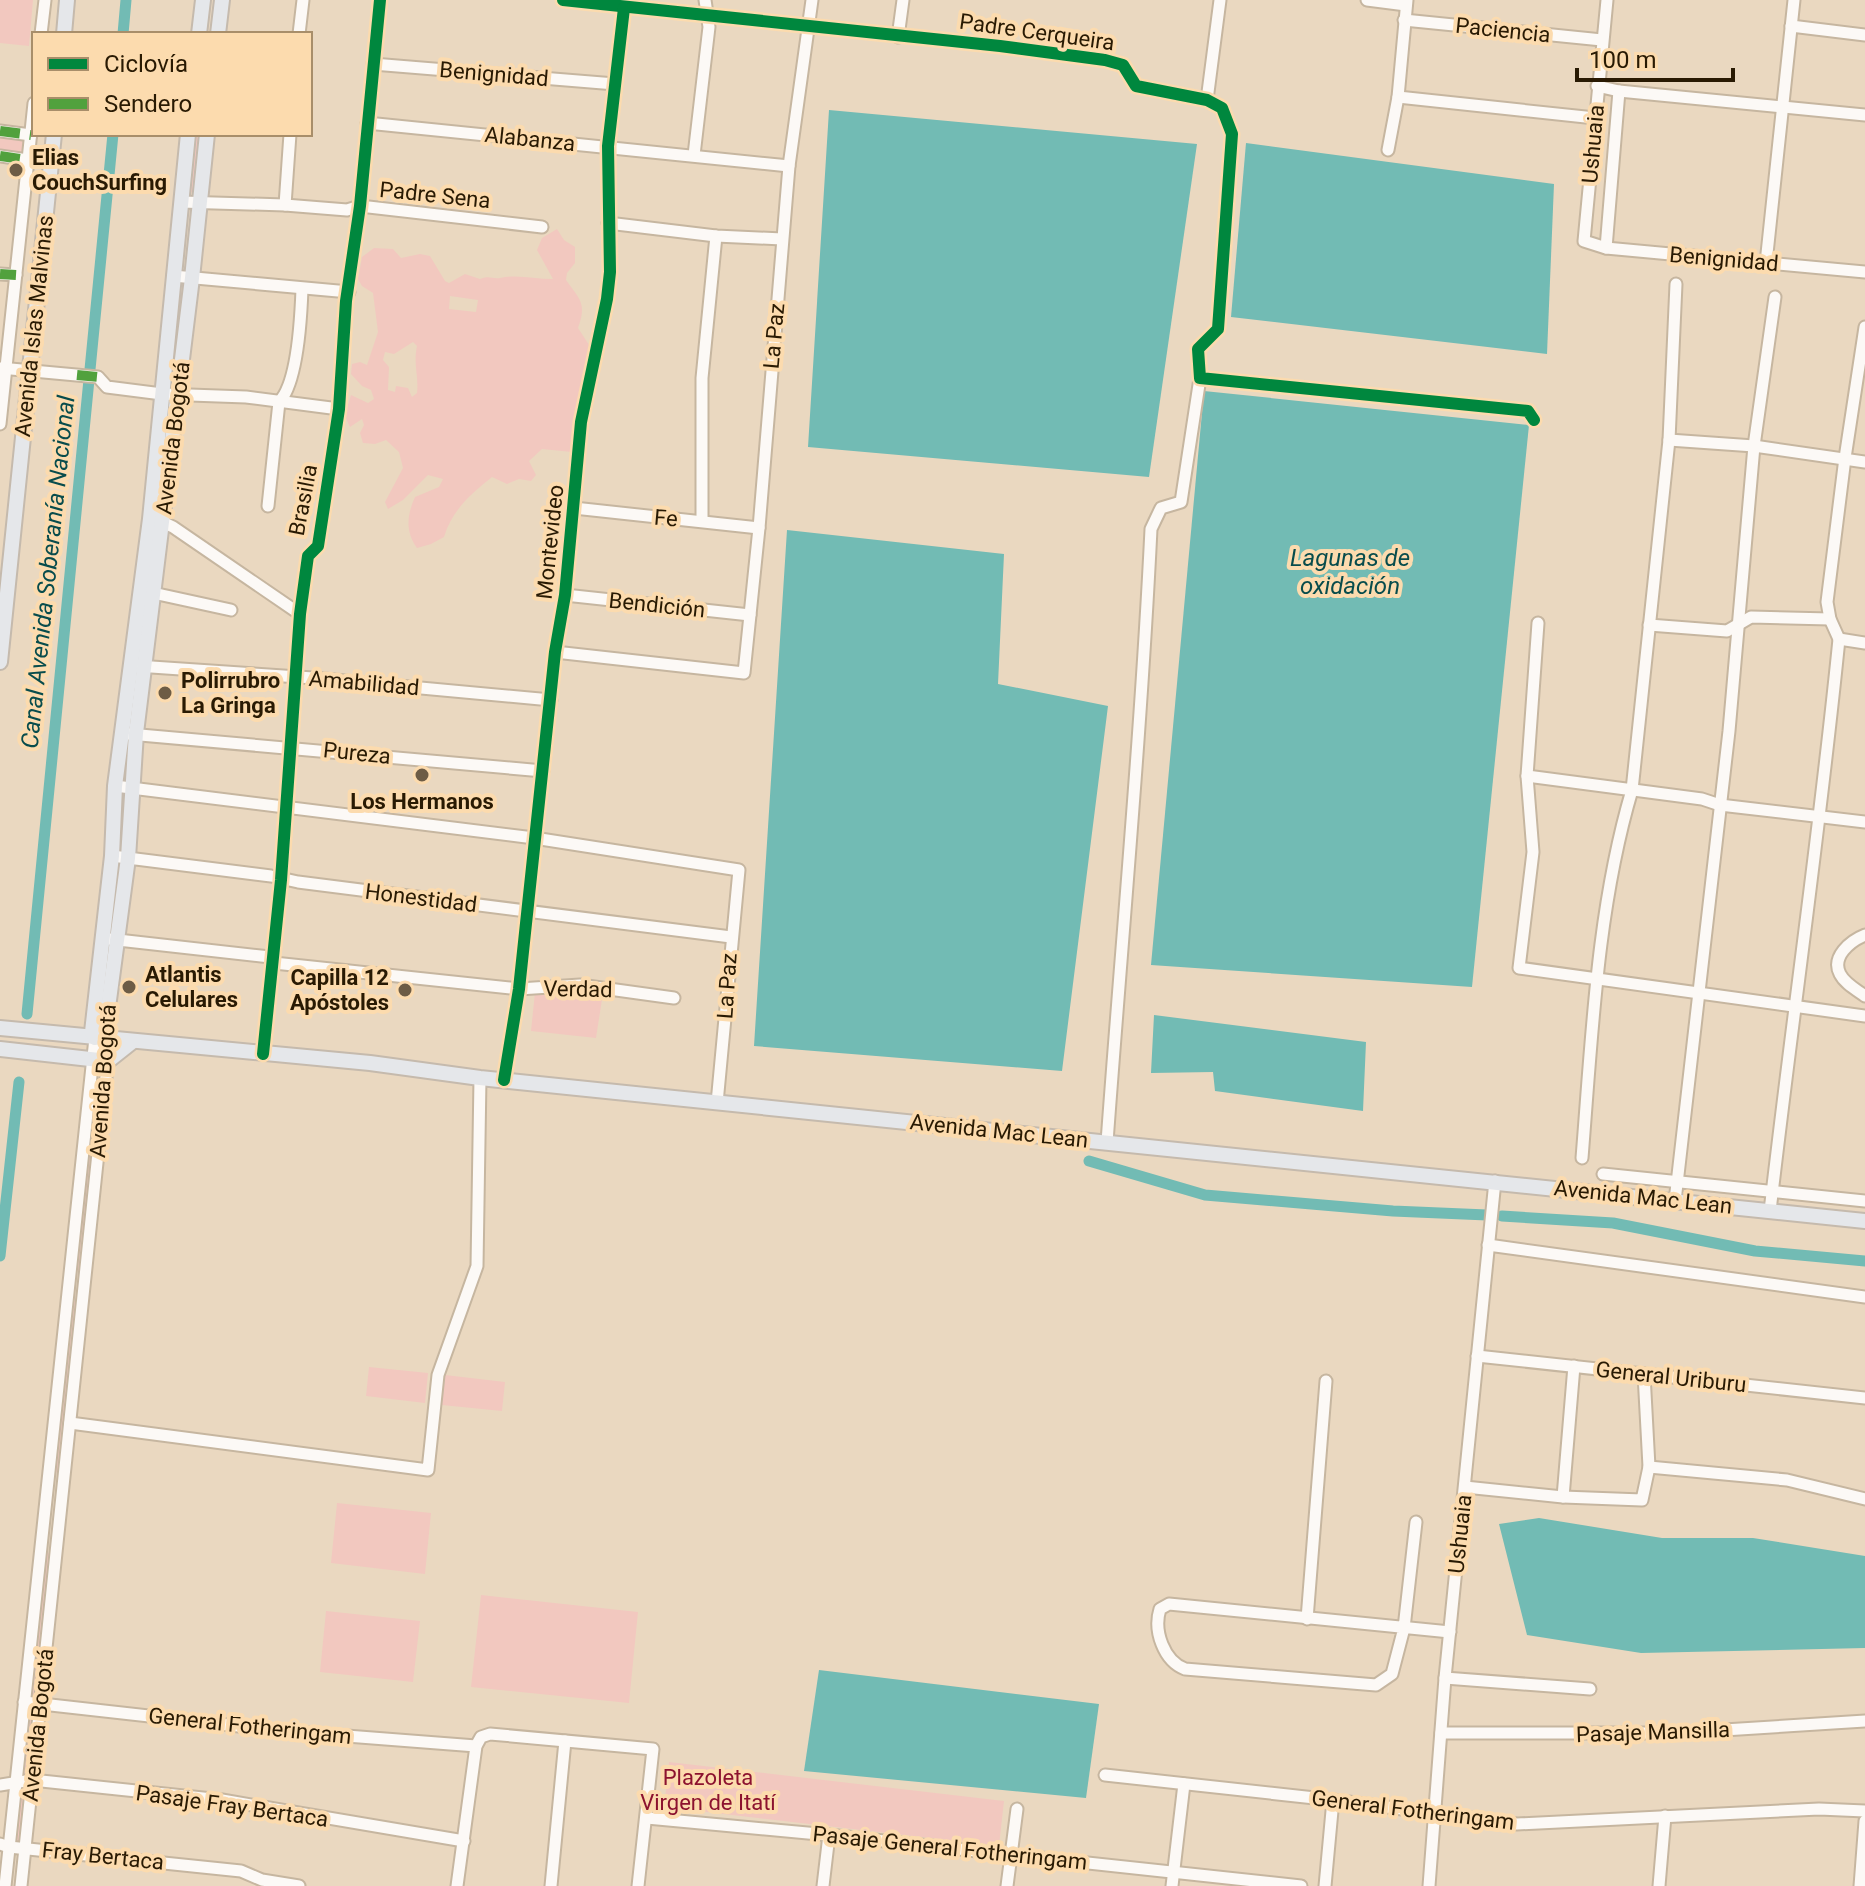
<svg xmlns="http://www.w3.org/2000/svg" width="1865" height="1886" font-family="Roboto,sans-serif">
<rect width="100%" height="100%" fill="#ead8c0"/>
<g fill="#f2c8bf" fill-rule="evenodd">
<path d="M0 0H33L29 46 0 43Z"/>
<path d="M194 134H203L197 193 189 192Z"/>
<path d="M0 136 25 139 22 154 0 151Z"/>
<path d="M557 229 564 240 575 247V263L567 273 566 280C580 300 587 303 578 328L591 348 572 452 542 449 529 461 536 475 531 481 519 479 507 484 492 477C471 494 452 510 444 537L431 544 417 548C405 531 407 515 415 497L439 487 443 479 428 475 403 500 388 509 385 502 403 468 399 452 386 440 375 444 363 443 360 433 364 425 362 419 350 427 345 416 351 395 368 403 374 399 371 390 362 386 351 374 352 364 360 362 367 365 378 332 373 293 362 286 358 279 362 257 374 248 393 249 401 258 420 254 430 256 445 281 449 283 465 274 480 279C489 275 492 279 500 278 517 274 534 279 553 279L537 250 542 238ZM450 296 478 300 476 312 449 309ZM413 342 417 346C413 365 419 376 417 393L412 397 408 388 396 386 395 392 388 390 389 367 383 360 385 352 394 354Z"/>
<path d="M178 291 186 292 172 386 168 384Z"/>
<path d="M535 992 603 993 596 1038 531 1031Z"/>
<path d="M94 1078 102 1079 80 1271 73 1270Z"/>
<path d="M71 1301H78L62 1473 54 1472Z"/>
<path d="M369 1367 428 1373 425 1403 366 1396Z"/>
<path d="M445 1375 505 1382 502 1411 442 1405Z"/>
<path d="M337 1503 431 1513 425 1574 331 1563Z"/>
<path d="M43 1552 51 1553 37 1696 28 1695Z"/>
<path d="M481 1595 638 1612 629 1703 471 1687Z"/>
<path d="M326 1611 420 1621 413 1682 320 1672Z"/>
<path d="M28 1708 35 1709 27 1776 20 1775Z"/>
<path d="M669 1762 1004 1801 999 1846 664 1807Z"/>
<path d="M20 1791 28 1792 20 1845 12 1844Z"/>
</g>
<g fill="#72bbb4">
<path d="M829 110 1197 144 1149 477 808 447Z"/>
<path d="M1246 143 1554 184 1547 354 1231 317Z"/>
<path d="M1204 391 1529 425 1472 987 1151 965Z"/>
<path d="M787 530 1004 554 998 684 1108 706 1062 1071 754 1046Z"/>
<path d="M1154 1015 1366 1042 1363 1111 1215 1091 1213 1072 1151 1073Z"/>
<path d="M1539 1518 1662 1538H1753L1865 1556V1648L1641 1653 1527 1635 1499 1524Z"/>
<path d="M819 1670 1099 1704 1086 1798 804 1771Z"/>
</g>
<g fill="none" stroke-linecap="round" stroke-linejoin="round">
<g stroke="#72bbb4" stroke-width="11">
<path d="M123 34 126 0"/>
<path d="M27 1014 113 134"/>
<path d="M1089 1161 1205 1195 1393 1211 1487 1215"/>
<path d="M1502 1216 1613 1223 1755 1251 1865 1261"/>
<path d="M0 1256 19 1082"/>
</g>
<defs>
<g id="minor">
<path d="M563 0 1000 46 1105 60 1123 65 1136 86 1207 100 1222 108 1232 134 1218 329 1198 349 1200 378 1528 411 1534 420"/>
<path d="M1367 0 1406 5"/>
<path d="M1607 0 1584 241 1606 248 1865 272"/>
<path d="M1404 20 1602 40"/>
<path d="M1791 26 1865 35"/>
<path d="M41 34 45 0"/>
<path d="M299 34 303 0"/>
<path d="M898 37 903 0"/>
<path d="M373 64 615 84"/>
<path d="M1597 86 1619 91 1865 115"/>
<path d="M1398 97 1595 118"/>
<path d="M1207 100 1220 0"/>
<path d="M367 123 789 166"/>
<path d="M0 131 31 135"/>
<path d="M1388 150 1398 97 1407 0"/>
<path d="M694 155 709 27 705 0"/>
<path d="M0 156 28 160"/>
<path d="M181 202 285 205 347 210 360 206 542 227"/>
<path d="M285 205 290 134"/>
<path d="M608 223 716 236 782 239"/>
<path d="M1606 248 1619 91"/>
<path d="M1766 263 1794 0"/>
<path d="M0 274 16 275"/>
<path d="M173 276 349 292"/>
<path d="M0 368 98 377 107 387 162 394 246 397 339 409"/>
<path d="M0 424 34 103"/>
<path d="M1669 440 1754 446 1865 462"/>
<path d="M268 506 279 402C298 383 301 316 302 289"/>
<path d="M574 508 759 528"/>
<path d="M158 520 173 527 300 614"/>
<path d="M702 521V378L716 236"/>
<path d="M153 593 231 610"/>
<path d="M565 595 750 615"/>
<path d="M1538 623 1527 776 1533 852 1519 968 1865 1016"/>
<path d="M1649 625 1727 631 1751 617 1830 619"/>
<path d="M1839 639 1865 643"/>
<path d="M555 652 744 673 759 528 789 166 812 0"/>
<path d="M137 666 313 678 551 700"/>
<path d="M129 734 543 771"/>
<path d="M1527 776 1702 799 1720 805 1865 822"/>
<path d="M115 786 534 838 739 870 717 1103"/>
<path d="M112 856 271 876 298 882 731 937"/>
<path d="M1865 935C1850 941 1831 957 1840 974 1845 984 1857 990 1865 996"/>
<path d="M109 939 270 957 274 963 293 965 519 989 580 985 674 998"/>
<path d="M263 1054 281 880 300 614 308 556 318 546 339 409 346 301 360 206 380 0"/>
<path d="M504 1080 519 989 555 652 565 595 581 422 607 299 610 272 608 146 624 8"/>
<path d="M1107 1142C1122 938 1141 734 1151 529L1161 508 1181 502 1200 378"/>
<path d="M1582 1158C1592 1035 1597 908 1632 790L1669 440 1676 284"/>
<path d="M1603 1174 1865 1201"/>
<path d="M1675 1201 1729 731 1754 446 1775 297"/>
<path d="M1770 1211C1792 1020 1820 830 1839 639L1830 619 1827 602 1845 458 1865 327"/>
<path d="M1488 1245 1865 1297"/>
<path d="M1477 1356 1865 1398"/>
<path d="M70 1423 428 1470 438 1375 477 1266 480 1078"/>
<path d="M1649 1467 1787 1480 1865 1499"/>
<path d="M1465 1487 1563 1497 1642 1500 1649 1467 1644 1374"/>
<path d="M1563 1497 1574 1366"/>
<path d="M1416 1522 1404 1628 1392 1674 1376 1685 1185 1669C1164 1661 1153 1631 1160 1609L1169 1604C1262 1614 1356 1623 1450 1632"/>
<path d="M1307 1619 1326 1381"/>
<path d="M1445 1678 1590 1689"/>
<path d="M24 1702 282 1731 476 1746"/>
<path d="M1441 1733H1676L1865 1721"/>
<path d="M1105 1775 1333 1800 1517 1824 1819 1809 1865 1811"/>
<path d="M0 1785 32 1780 222 1800 464 1841"/>
<path d="M647 1818 829 1835 1301 1886"/>
<path d="M0 1844 9 1847 241 1871 262 1880 299 1886"/>
<path d="M5 1886 95 1038"/>
<path d="M21 1886 110 1039"/>
<path d="M457 1886 476 1746 481 1737 490 1734 653 1749 638 1886"/>
<path d="M551 1886 565 1741"/>
<path d="M823 1886 829 1835"/>
<path d="M1007 1886 1017 1809"/>
<path d="M1172 1886 1184 1784"/>
<path d="M1325 1886 1333 1800"/>
<path d="M1429 1886 1445 1678 1495 1181"/>
<path d="M1659 1886 1665 1816"/>
<path d="M1860 1886 1865 1821"/>
</g>
<g id="major">
<path d="M64 34 67 0"/>
<path d="M199 34 203 0"/>
<path d="M218 34 222 0"/>
<path d="M0 662 54 134"/>
<path d="M0 1028 370 1063 480 1078 1865 1221"/>
<path d="M95 1038 92 1032 112 856 115 786 150 519 188 134"/>
<path d="M110 1039 105 1030 128 858 136 733 192 278 207 134"/>
<path d="M0 1049 108 1061 132 1042"/>
</g>
</defs>
<use href="#minor" stroke="#c6b6a0" stroke-width="15"/>
<use href="#major" stroke="#c5baad" stroke-width="18"/>
<use href="#minor" stroke="#fcf9f6" stroke-width="11"/>
<use href="#major" stroke="#e5e7ea" stroke-width="14"/>
<g stroke="#51a13d" stroke-width="10" stroke-dasharray="20 10" stroke-linecap="butt">
<path d="M0 131 31 135"/>
<path d="M0 156 28 160"/>
<path d="M0 274 16 275"/>
<path d="M77 375 98 377"/>
</g>
<defs>
<g id="cycleway">
<path d="M563 0 1000 46 1105 60 1123 65 1136 86 1207 100 1222 108 1232 134 1218 329 1198 349 1200 378 1528 411 1534 420"/>
<path d="M263 1054 281 880 300 614 308 556 318 546 339 409 346 301 360 206 380 0"/>
<path d="M504 1080 519 989 555 652 565 595 581 422 607 299 610 272 608 146 624 8"/>
</g>
</defs>
<use href="#cycleway" stroke="#fcdbae" stroke-width="17"/>
<use href="#cycleway" stroke="#00873e" stroke-width="12"/>
</g>
<g fill="#6d5c45" stroke="#fcdbae" stroke-width="3">
<circle cx="16" cy="170" r="8"/>
<circle cx="165" cy="693" r="8"/>
<circle cx="422" cy="775" r="8"/>
<circle cx="129" cy="987" r="8"/>
<circle cx="405" cy="990" r="8"/>
</g>
<g text-anchor="middle" dominant-baseline="central" stroke-width="8" stroke-linejoin="round" paint-order="stroke">
<g font-size="22" fill="#291a03" stroke="#fcdbae">
<text transform="translate(1503 30) rotate(6)">Paciencia</text>
<text transform="translate(1037 32) rotate(8)">Padre Cerqueira</text>
<text transform="translate(494 74) rotate(5)">Benignidad</text>
<text transform="translate(530 139) rotate(6)">Alabanza</text>
<text transform="translate(1593 144) rotate(-85)">Ushuaia</text>
<text transform="translate(435 195) rotate(6)">Padre Sena</text>
<text transform="translate(1724 259) rotate(5)">Benignidad</text>
<text transform="translate(34 326) rotate(-84)">Avenida Islas Malvinas</text>
<text transform="translate(774 336) rotate(-85)">La Paz</text>
<text transform="translate(173 438) rotate(-83)">Avenida Bogotá</text>
<text transform="translate(303 500) rotate(-79)">Brasilia</text>
<text transform="translate(666 518) rotate(5)">Fe</text>
<text transform="translate(550 542) rotate(-84)">Montevideo</text>
<text transform="translate(657 605) rotate(6)">Bendición</text>
<text transform="translate(364 683) rotate(5)">Amabilidad</text>
<text transform="translate(357 753) rotate(6)">Pureza</text>
<text transform="translate(421 898) rotate(7)">Honestidad</text>
<text transform="translate(727 986) rotate(-86)">La Paz</text>
<text transform="translate(578 989) rotate(1)">Verdad</text>
<text transform="translate(103 1081) rotate(-86)">Avenida Bogotá</text>
<text transform="translate(999 1131) rotate(6)">Avenida Mac Lean</text>
<text transform="translate(1643 1197) rotate(6)">Avenida Mac Lean</text>
<text transform="translate(1671 1377) rotate(6)">General Uriburu</text>
<text transform="translate(1460 1534) rotate(-84)">Ushuaia</text>
<text transform="translate(38 1725) rotate(-84)">Avenida Bogotá</text>
<text transform="translate(250 1726) rotate(6)">General Fotheringam</text>
<text transform="translate(1653 1732) rotate(-2)">Pasaje Mansilla</text>
<text transform="translate(232 1806) rotate(8)">Pasaje Fray Bertaca</text>
<text transform="translate(1413 1810) rotate(7)">General Fotheringam</text>
<text transform="translate(950 1848) rotate(6)">Pasaje General Fotheringam</text>
<text transform="translate(103 1856) rotate(6)">Fray Bertaca</text>
</g>
<g font-size="22" font-weight="bold" fill="#291a03" stroke="#fcdbae" text-anchor="start">
<text x="32" y="157">Elias<tspan x="32" dy="25">CouchSurfing</tspan></text>
<text x="181" y="680">Polirrubro<tspan x="181" dy="25">La Gringa</tspan></text>
<text x="422" y="801" text-anchor="middle">Los Hermanos</text>
<text x="145" y="974">Atlantis<tspan x="145" dy="25">Celulares</tspan></text>
<text x="389" y="977" text-anchor="end">Capilla 12<tspan x="389" dy="25">Apóstoles</tspan></text>
</g>
<g font-size="22" fill="#8c122f" stroke="#fcdbae">
<text x="708" y="1777">Plazoleta<tspan x="708" dy="25">Virgen de Itatí</tspan></text>
</g>
<g font-size="24" font-style="italic" fill="#084c4c" stroke="#fcdbae">
<text x="1350" y="558">Lagunas de<tspan x="1350" dy="28">oxidación</tspan></text>
<text transform="translate(48 572) rotate(-84)">Canal Avenida Soberanía Nacional</text>
</g>
</g>
<rect x="32" y="32" width="280" height="104" fill="#fcdbae" stroke="#a88e6a" stroke-width="2"/>
<rect x="48" y="58" width="40" height="12" fill="#00873e" stroke="#a88e6a" stroke-width="2"/>
<text x="104" y="72" font-size="24" fill="#291a03">Ciclovía</text>
<rect x="48" y="98" width="40" height="12" fill="#51a13d" stroke="#a88e6a" stroke-width="2"/>
<text x="104" y="112" font-size="24" fill="#291a03">Sendero</text>
<path d="M1577 68v12h156v-12" fill="none" stroke="#291a03" stroke-width="4"/>
<text x="1589" y="68" font-size="24" fill="#291a03" stroke="#fcdbae" stroke-width="6" paint-order="stroke">100 m</text>
</svg>
